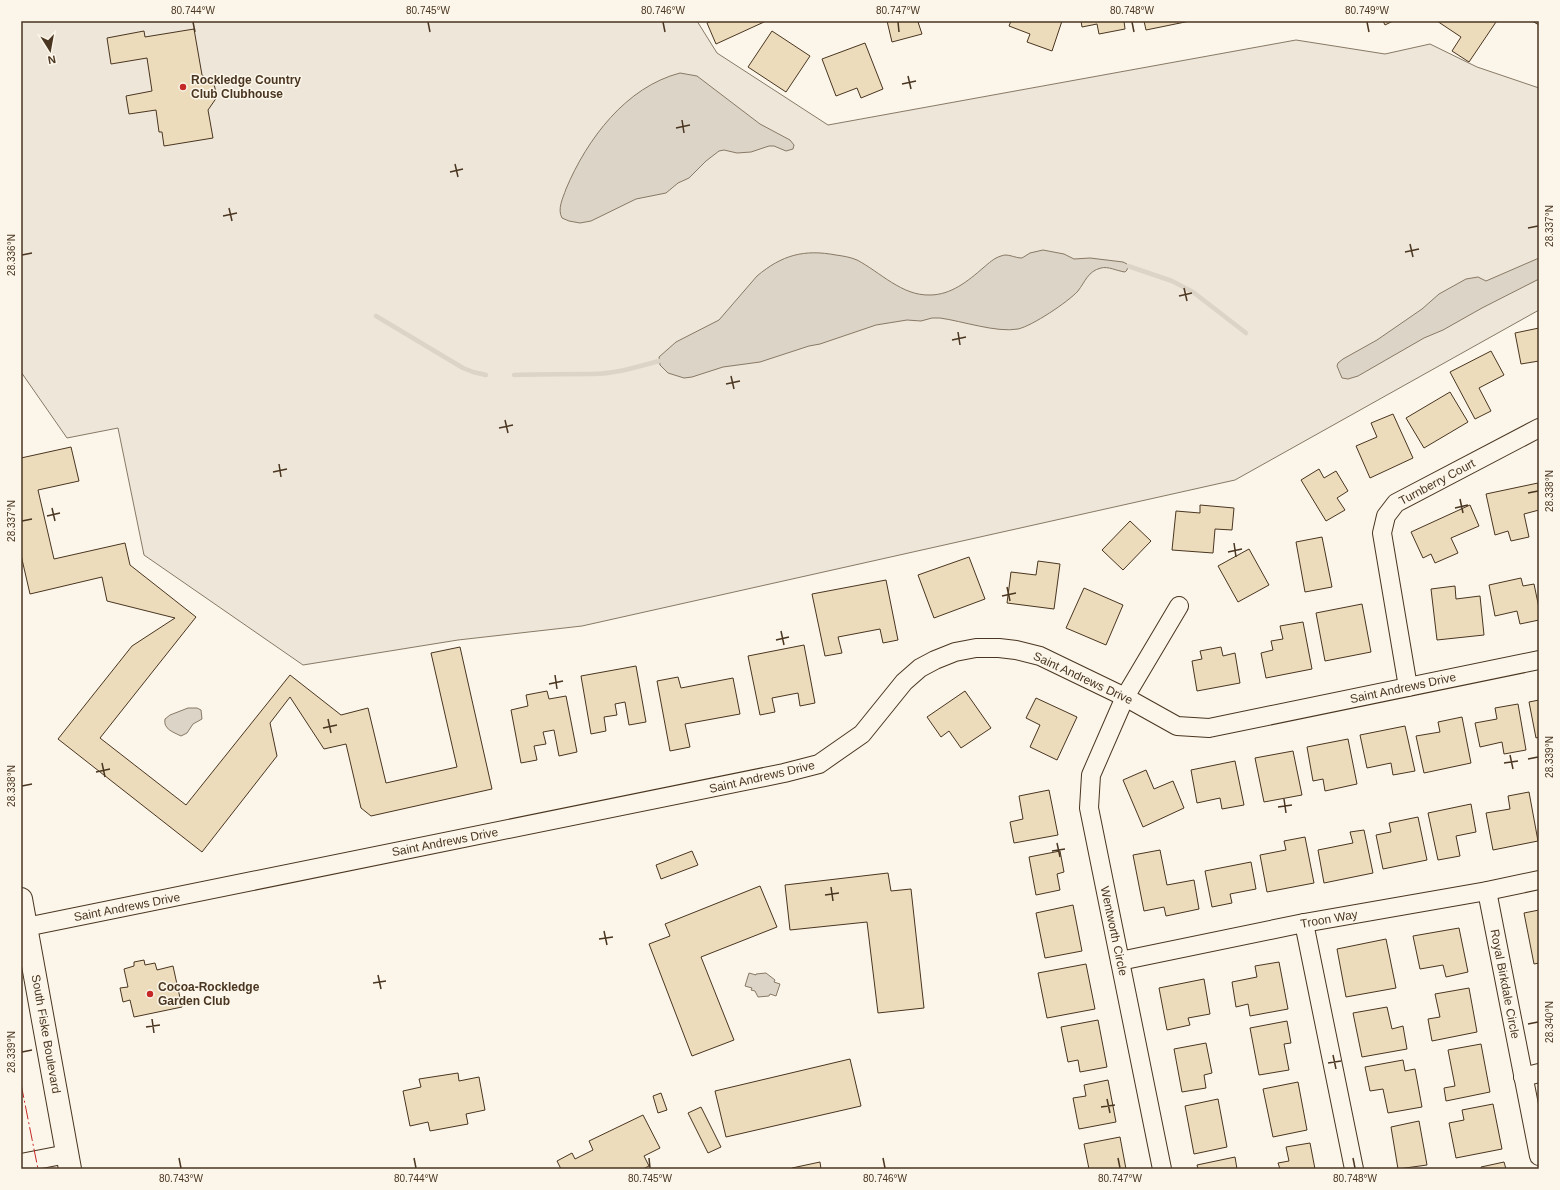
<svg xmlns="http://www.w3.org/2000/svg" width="1560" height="1190" font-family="Helvetica,sans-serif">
<rect width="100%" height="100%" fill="#fbf6e9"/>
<path fill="#ede6d9" stroke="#887966" d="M21 21H697L717 53 828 125 1296 40 1385 54 1430 44 1477 67 1539 88V310L1235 480 582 626 458 640 303 665 144 555 118 428 67 438 21 372Z"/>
<g fill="#dcd4c6" stroke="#887966">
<path d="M680 73 697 76 760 124 790 140 794 145 793 149 786 151 774 146H769L751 152 737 153 724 150 719 151 706 161 689 178 678 183 666 193 636 199 591 221 580 223 569 221 562 218C557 209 563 198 566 189 587 139 626 87 680 73Z"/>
<path d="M1043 250 1064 254 1074 259 1090 258 1123 262 1127 264 1128 266 1127 270 1125 272C1117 271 1108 266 1101 268 1088 271 1085 282 1078 291 1068 302 1032 326 1018 329 997 333 962 321 940 318H932L921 321 907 320 876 325 820 344 809 346 760 362 723 367 692 377 684 378 668 373 660 365 659 357 676 342 719 320 757 276C782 255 804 249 836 255 843 256 850 257 857 260 880 272 902 296 930 295 951 295 968 281 983 268 989 263 994 258 1001 256 1008 253 1014 258 1022 258L1030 253Z"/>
<path d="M1539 258V279L1482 308 1443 330 1424 338 1358 376 1348 379 1342 378 1337 366 1338 363 1343 359 1377 340 1422 309 1439 294 1466 279 1478 277 1486 281Z"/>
<path d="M188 708H197L201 710 202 719 193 724 187 733 181 736C173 732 163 729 165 719L170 715Z"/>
<path d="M749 973 756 975V974L766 973 775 980 774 982 780 984 776 996 770 994 769 996 758 997 755 991 751 990 752 988 745 986Z"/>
</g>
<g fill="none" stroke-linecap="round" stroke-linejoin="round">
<g stroke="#dcd4c6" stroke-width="4.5">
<path d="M1128 266 1172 281 1193 292 1246 333"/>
<path d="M376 316 463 368 473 372 486 375"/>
<path d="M514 375C540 374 566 374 592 374 614 374 637 367 659 361"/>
</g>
</g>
<g fill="#ecdcbc" stroke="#4a3520">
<path d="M712 21H764V22L716 44 707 23Z"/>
<path d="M887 21H923L918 22 922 34 892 42Z"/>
<path d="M1011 21H1062L1052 51 1027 42 1030 34 1009 26Z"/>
<path d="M1081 21H1124L1125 29 1099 34 1097 24 1082 27Z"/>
<path d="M1144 21H1190L1146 30Z"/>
<path d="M1383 21H1393L1385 25Z"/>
<path d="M1437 21H1495L1496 22 1469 62 1452 51 1461 37Z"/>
<path d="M1532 21H1539V25Z"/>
<path d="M194 29 202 75 214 84 217 97 208 110 213 138 164 146 162 132H159L156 110 129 114 126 96 152 91 147 58 111 64 107 38 144 31 145 37Z"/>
<path d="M772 31 810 56 786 92 748 67Z"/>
<path d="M865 43 883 89 861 98 857 88 836 96 822 59Z"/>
<path d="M1539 328V361L1521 364 1515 333Z"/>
<path d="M1491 351 1504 375 1479 388 1491 411 1475 419 1450 372Z"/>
<path d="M1450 392 1468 422 1424 448 1406 418Z"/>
<path d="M1393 414 1413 458 1370 478 1356 446 1377 437 1371 423Z"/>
<path d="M71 447 79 481 38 490 54 559 125 543 130 565 196 617 100 738 186 805 290 675 341 715 368 708 386 783 457 767 431 653 460 647 492 789 371 816 361 808 346 744 324 749 290 697 270 723 277 756 202 852 58 739 132 646 175 618 107 601 102 577 30 594 21 555V458Z"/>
<path d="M1319 469 1324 478 1336 471 1348 491 1337 498 1345 510 1326 521 1301 480Z"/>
<path d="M1538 483 1539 510 1524 514 1529 537 1511 541 1508 531 1495 535 1486 494Z"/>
<path d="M1200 505 1234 508 1232 530 1215 529 1213 553 1172 550 1176 511 1200 513Z"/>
<path d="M1470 505 1479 526 1451 538 1458 553 1435 563 1431 554 1423 558 1411 532Z"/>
<path d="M1130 521 1151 541 1123 570 1102 550Z"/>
<path d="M1322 537 1332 587 1305 592 1296 542Z"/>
<path d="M1249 549 1269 585 1238 602 1218 566Z"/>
<path d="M969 557 985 599 934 618 918 575Z"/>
<path d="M1038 561 1060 564 1054 609 1007 603 1011 572 1036 575Z"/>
<path d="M1521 578 1523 586 1534 584 1539 608V620L1520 624 1517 611 1495 616 1489 585Z"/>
<path d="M886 580 898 640 883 643 880 629 838 637 842 653 825 656 812 594Z"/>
<path d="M1455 586 1456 599 1480 596 1484 635 1437 640 1431 589Z"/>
<path d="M1084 588 1123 605 1106 645 1066 628Z"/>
<path d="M1362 604 1371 652 1325 661 1316 613Z"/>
<path d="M1303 622 1312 669 1266 678 1261 653 1273 650 1271 641 1283 639 1280 626Z"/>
<path d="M804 645 815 703 800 706 798 693 772 698 775 712 760 715 748 656Z"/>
<path d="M1221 647 1223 656 1235 653 1240 683 1197 691 1192 661 1202 659 1200 651Z"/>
<path d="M636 666 646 722 629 725 625 702 615 704 617 715 604 717 606 731 591 734 581 676Z"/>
<path d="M678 677 681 688 733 678 740 714 685 724 690 747 670 751 657 681Z"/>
<path d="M547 691 549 699 566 696 577 752 559 756 554 730 543 732 546 744 534 746 537 760 521 763 511 710 528 706 526 695Z"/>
<path d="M965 691 991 728 961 748 949 731 941 737 927 717Z"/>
<path d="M1036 698 1077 717 1057 760 1030 747 1040 725 1026 718Z"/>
<path d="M1539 700V737L1536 738 1529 702Z"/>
<path d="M1518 704 1526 750 1504 754 1502 742 1480 747 1475 723 1497 719 1495 708Z"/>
<path d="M1462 717 1471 763 1424 773 1416 736 1440 732 1438 722Z"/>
<path d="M1405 726 1415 771 1393 775 1391 763 1367 768 1360 735Z"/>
<path d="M1348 739 1357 784 1325 791 1323 779 1313 781 1307 747Z"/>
<path d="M1293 751 1302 795 1264 802 1255 758Z"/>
<path d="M1235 761 1244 805 1222 809 1220 798 1197 803 1191 770Z"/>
<path d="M1146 770 1154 789 1173 781 1184 808 1143 827 1123 780Z"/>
<path d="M1049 790 1058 835 1014 843 1010 822 1023 819 1019 796Z"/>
<path d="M1529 792 1538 841 1493 850 1486 813 1510 809 1508 796Z"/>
<path d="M1471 804 1476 832 1456 836 1460 856 1438 860 1428 813Z"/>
<path d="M1418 817 1427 860 1383 869 1376 835 1391 832 1389 823Z"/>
<path d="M1364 830 1373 873 1324 883 1318 850 1353 843 1350 832Z"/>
<path d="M1305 837 1314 883 1267 892 1260 855 1286 850 1284 841Z"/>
<path d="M1160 850 1167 885 1194 880 1199 909 1166 916 1164 907 1144 911 1133 855Z"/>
<path d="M692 851 698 865 661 879 656 865Z"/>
<path d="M1060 851 1064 872 1057 874 1060 890 1036 895 1029 857Z"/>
<path d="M1251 862 1256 889 1230 894 1232 903 1212 907 1205 871Z"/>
<path d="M888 873 891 891 911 889 924 1008 878 1013 867 922 790 930 785 885Z"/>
<path d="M760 886 777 927 701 957 734 1040 692 1056 649 944 670 936 665 924Z"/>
<path d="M1073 905 1082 951 1045 958 1036 913Z"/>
<path d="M1539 910V963L1534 964 1524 913Z"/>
<path d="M1459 928 1468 972 1446 977 1443 965 1420 969 1413 936Z"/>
<path d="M1386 939 1396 988 1346 997 1337 949Z"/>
<path d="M144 960 145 965 155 963 157 970 173 966 182 1007 134 1017 130 1000 123 1002 120 988 128 987 124 969 134 966V962Z"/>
<path d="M1279 962 1288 1009 1250 1016 1248 1004 1236 1007 1232 982 1257 977 1255 966Z"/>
<path d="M1086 964 1095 1009 1047 1018 1038 973Z"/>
<path d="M1204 979 1210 1014 1188 1018 1190 1025 1167 1030 1159 988Z"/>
<path d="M1469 988 1477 1032 1432 1041 1428 1019 1440 1017 1435 994Z"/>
<path d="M1387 1007 1392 1029 1403 1026 1407 1049 1362 1057 1353 1013Z"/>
<path d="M1098 1020 1107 1067 1080 1072 1078 1060 1068 1062 1061 1027Z"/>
<path d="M1287 1021 1291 1043 1284 1044 1289 1070 1259 1075 1250 1028Z"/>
<path d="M1206 1043 1212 1073 1204 1075 1206 1088 1182 1092 1174 1049Z"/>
<path d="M1481 1044 1490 1092 1446 1101 1444 1088 1455 1086 1448 1050Z"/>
<path d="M850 1059 861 1106 726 1137 715 1091Z"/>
<path d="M1403 1060 1405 1071 1415 1069 1422 1107 1388 1113 1383 1089 1370 1091 1365 1067Z"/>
<path d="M458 1073 459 1081 479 1077 485 1110 466 1114 468 1124 430 1131 428 1122 410 1126 403 1091 421 1087 419 1079Z"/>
<path d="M1108 1080 1116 1122 1079 1129 1073 1098 1086 1096 1084 1085Z"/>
<path d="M1298 1082 1307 1130 1273 1137 1263 1089Z"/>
<path d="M661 1093 667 1110 658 1113 653 1096Z"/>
<path d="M1218 1099 1227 1147 1194 1154 1185 1106Z"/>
<path d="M1493 1104 1502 1149 1456 1158 1449 1123 1464 1120 1462 1110Z"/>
<path d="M701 1107 721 1147 708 1153 688 1113Z"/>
<path d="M643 1115 660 1148 644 1156 649 1166 643 1169H561L557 1161 572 1153 575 1159 593 1150 589 1141Z"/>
<path d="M1419 1121 1427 1165 1398 1169 1391 1127Z"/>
<path d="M1120 1137 1126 1169H1089L1084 1144Z"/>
<path d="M1310 1143 1315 1169H1280L1278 1163 1289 1161 1286 1147Z"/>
<path d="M1235 1157 1237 1169H1198L1197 1165Z"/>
<path d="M820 1162 821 1169H793L792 1168Z"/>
<path d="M1504 1162 1506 1169H1481V1167Z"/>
</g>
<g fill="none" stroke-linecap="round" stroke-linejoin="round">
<defs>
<g id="minor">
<path d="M1408 687 1382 533 1386 516 1396 503 1539 428"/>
<path d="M1487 891 1539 1156"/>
<path d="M1304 923 1354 1169"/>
<path d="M26 927 784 773 819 764 862 734 904 682 920 668 935 660 955 652 976 648H999L1016 650 1040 656 1125 697 1177 726 1209 728 1539 660"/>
<path d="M1120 961 1304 923 1487 891 1539 880"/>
<path d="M1523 1077 1539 1073"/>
<path d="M21 1163 67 1154"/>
<path d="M1162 1169 1089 808 1091 775 1125 697 1179 606"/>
</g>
<path id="major" d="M21 899 70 1169"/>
</defs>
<use href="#minor" stroke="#4a3520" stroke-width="20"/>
<use href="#major" stroke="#4a3520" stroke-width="24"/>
<use href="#minor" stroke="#fbf6e9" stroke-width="18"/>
<use href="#major" stroke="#fbf6e9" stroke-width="22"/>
<path stroke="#c62828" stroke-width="1" stroke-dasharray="14 3 2 3" stroke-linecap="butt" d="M21 1084 38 1169"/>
</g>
<path fill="none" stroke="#4a3520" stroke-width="1.5" d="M193 22 195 32M428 22 430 32M663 22 665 32M898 22 899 32M1132 22 1134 32M1367 22 1369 32M908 76 911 89M902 84 916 81M682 120 684 133M676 128 690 125M455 164 458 177M450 172 463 169M229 208 232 221M223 216 237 213M1528 228 1538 226M1410 244 1413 257M1405 252 1419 249M22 255 32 253M1184 288 1187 301M1179 296 1192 293M958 332 960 345M952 340 966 337M731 376 734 389M726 384 740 381M505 420 508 433M499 428 513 425M279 464 281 477M273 472 287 469M1528 493 1538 491M1460 499 1463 513M52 508 55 521M1455 508 1468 505M47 516 60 513M22 521 32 519M1234 543 1236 557M1228 552 1242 549M1007 587 1010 601M1002 596 1016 593M781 631 784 645M776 640 789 637M555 675 557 689M549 684 563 681M328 719 331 733M323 728 337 725M1510 755 1513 769M1528 759 1538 757M102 763 105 777M1504 763 1518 761M96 772 110 769M22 786 32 784M1284 799 1286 813M1278 807 1292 805M1057 843 1060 857M1052 851 1065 849M831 887 833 901M825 895 839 893M604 931 607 945M599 939 613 937M378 975 381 989M373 983 386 981M152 1019 154 1033M1528 1024 1538 1022M146 1027 160 1025M22 1052 32 1050M1333 1055 1336 1069M1328 1063 1341 1061M1107 1099 1110 1113M1101 1107 1115 1105M179 1158 181 1168M414 1158 416 1168M649 1158 650 1168M883 1158 885 1168M1118 1158 1120 1168M1353 1158 1355 1168"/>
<g fill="#c62828" stroke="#fbf6e9" stroke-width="1.5">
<circle cx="183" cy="87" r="4"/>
<circle cx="150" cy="994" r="4"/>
</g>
<g text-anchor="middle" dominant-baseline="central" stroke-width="3" stroke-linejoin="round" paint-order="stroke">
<g font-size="12" font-weight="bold" fill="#4a3520" stroke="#fbf6e9" text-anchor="start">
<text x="191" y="80">Rockledge Country<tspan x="191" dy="14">Club Clubhouse</tspan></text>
<text x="158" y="987">Cocoa-Rockledge<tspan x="158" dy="14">Garden Club</tspan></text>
</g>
<g font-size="12" fill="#4a3520" stroke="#fbf6e9">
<text transform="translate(1437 482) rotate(-28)">Turnberry Court</text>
<text transform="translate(1083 678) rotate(25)">Saint Andrews Drive</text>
<text transform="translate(1403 688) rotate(-12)">Saint Andrews Drive</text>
<text transform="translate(762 777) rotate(-13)">Saint Andrews Drive</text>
<text transform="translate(445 842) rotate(-11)">Saint Andrews Drive</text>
<text transform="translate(127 907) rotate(-11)">Saint Andrews Drive</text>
<text transform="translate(1329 919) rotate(-10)">Troon Way</text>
<text transform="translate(1114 931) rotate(78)">Wentworth Circle</text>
<text transform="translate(1505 984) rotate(79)">Royal Birkdale Circle</text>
<text transform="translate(46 1034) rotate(80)">South Fiske Boulevard</text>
</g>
</g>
<rect width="1560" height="1190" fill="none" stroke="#fbf6e9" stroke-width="44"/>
<g transform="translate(50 50) rotate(169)" stroke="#fbf6e9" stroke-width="3" paint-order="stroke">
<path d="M0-3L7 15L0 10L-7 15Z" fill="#4a3520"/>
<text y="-6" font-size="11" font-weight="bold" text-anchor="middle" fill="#4a3520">N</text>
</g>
<rect x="22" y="22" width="1516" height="1146" fill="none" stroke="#4a3520" stroke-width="1.5"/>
<g font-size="10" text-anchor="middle" fill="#4a3520">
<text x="193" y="14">80.744°W</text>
<text x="428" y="14">80.745°W</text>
<text x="663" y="14">80.746°W</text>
<text x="898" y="14">80.747°W</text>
<text x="1132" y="14">80.748°W</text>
<text x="1367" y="14">80.749°W</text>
<text transform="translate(1549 226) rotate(-90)" y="4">28.337°N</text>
<text transform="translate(11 255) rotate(-90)" y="4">28.336°N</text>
<text transform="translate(1549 491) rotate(-90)" y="4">28.338°N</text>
<text transform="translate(11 521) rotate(-90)" y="4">28.337°N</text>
<text transform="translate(1549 757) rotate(-90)" y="4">28.339°N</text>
<text transform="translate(11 786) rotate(-90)" y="4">28.338°N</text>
<text transform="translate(1549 1022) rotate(-90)" y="4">28.340°N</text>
<text transform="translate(11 1052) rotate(-90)" y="4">28.339°N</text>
<text x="181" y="1182">80.743°W</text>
<text x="416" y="1182">80.744°W</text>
<text x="650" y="1182">80.745°W</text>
<text x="885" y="1182">80.746°W</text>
<text x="1120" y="1182">80.747°W</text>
<text x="1355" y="1182">80.748°W</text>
</g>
</svg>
